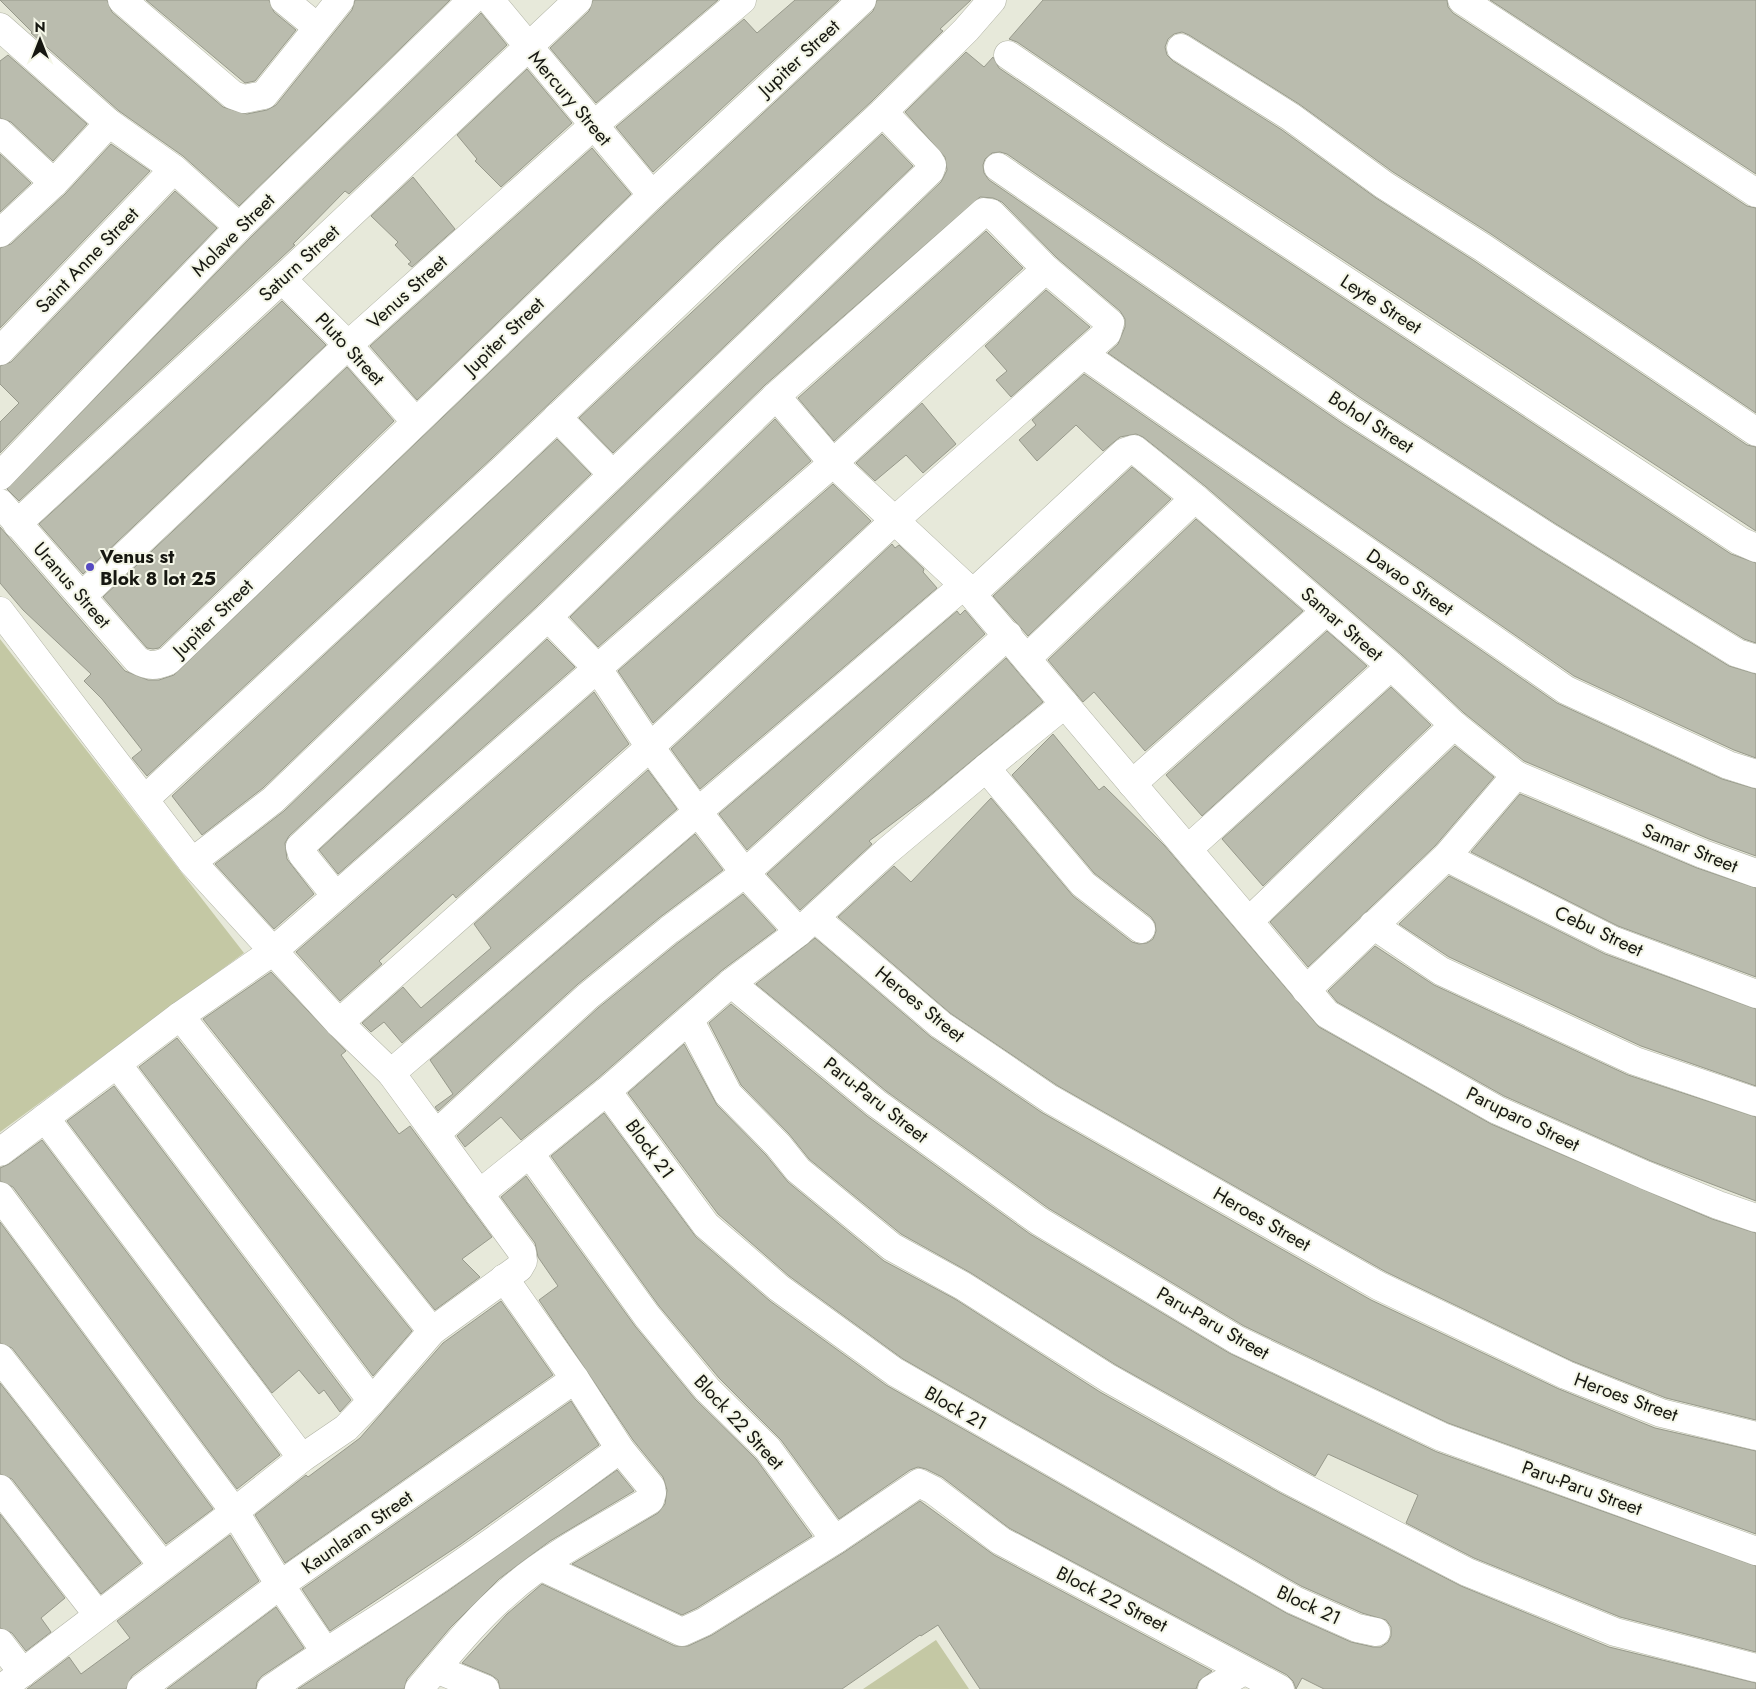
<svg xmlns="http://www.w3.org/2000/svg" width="1756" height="1689" font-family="Jost,sans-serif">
<rect width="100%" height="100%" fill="#e7e9da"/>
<g fill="#c4c8a4">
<path d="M0 639 244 953 0 1132Z"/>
<path d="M936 1640 969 1689H863Z"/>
</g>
<g fill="#babcae" stroke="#97998b">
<path d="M0 0H107L112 12 223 107 247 114 267 110 276 105 352 10 355 0H450L239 206 183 156 119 111 31 33 32 32Z"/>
<path d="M146 0H269L274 12 296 30 255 81 245 83Z"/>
<path d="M593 0H718L596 103 550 48 589 11Z"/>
<path d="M795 0H839L653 172 616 127 744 19 757 33Z"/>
<path d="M877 0H971L940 29 943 31 872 101 719 242 492 458 147 776 132 758 142 750 102 699 84 681 91 674 23 610 0 583V527L125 671 148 680H159L174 675 663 206 873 11Z"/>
<path d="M1043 0H1447L1448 7 1453 13 1747 206 1756 208V413L1491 234 1393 172 1299 104 1189 35 1182 32 1174 34 1168 39 1165 47 1167 55 1173 61 1282 130 1376 198 1473 260 1747 445 1756 447V531L1167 144 1017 42 1009 39Z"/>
<path d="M1490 0H1756V174Z"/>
<path d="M481 13 507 45 349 194 345 191 293 244 295 245 19 501 7 489 250 238Z"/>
<path d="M966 52 984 67 993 57 999 68 1149 170 1731 554 1756 563V643L1744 639 1556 524 1361 398 1007 154 1000 152 992 153 985 159 983 165 984 173 989 180 1343 424 1540 550 1729 666 1756 674V758L1734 750 1574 676 1108 353 1118 344 1125 327V319L1120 311 1057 258 1002 202 993 198 980 197 765 385 537 606 289 836 285 843 287 859 314 894 274 929 215 864 284 811 941 182 947 170 945 157 905 112Z"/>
<path d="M8 55 87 124 53 161 11 122 0 118V61Z"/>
<path d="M527 69 572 123 501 187 475 161 477 159 457 135Z"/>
<path d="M882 134 913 166 613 453 579 418Z"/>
<path d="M111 144 150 171 0 328V248L11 244 65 194Z"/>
<path d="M592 148 631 194 417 400 370 346Z"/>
<path d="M0 154 31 183 0 212Z"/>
<path d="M413 177 455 229 412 267 408 264 411 262 395 245 398 242 371 216Z"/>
<path d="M175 191 217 228 0 453V422L19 403 0 384V366L11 362Z"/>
<path d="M986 231 1023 268 834 441 798 398Z"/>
<path d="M1046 290 1090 327 1011 397 996 380 1007 371 985 346Z"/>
<path d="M282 301 326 345 83 574 39 524Z"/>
<path d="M347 367 394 421 159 648 153 649 147 648 103 597Z"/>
<path d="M1084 374 1557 703 1722 779 1756 789V856L1709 839 1524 761 1464 713 1401 654 1205 486 1143 437 1136 434 1120 437 1103 451 1076 425 1037 461 1019 440 1036 425 1032 420Z"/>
<path d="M922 403 956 444 923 473 906 455 875 481 856 463Z"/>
<path d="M775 419 811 461 598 647 570 617Z"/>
<path d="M557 439 591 474 263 788 202 835 172 796Z"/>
<path d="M1132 467 1171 499 1028 636 993 596Z"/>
<path d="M833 484 871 521 653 723 618 671Z"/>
<path d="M1196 519 1303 611 1145 751 1094 692 1083 702 1048 660Z"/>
<path d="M892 544 895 548 899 545 924 569 923 572 937 588 700 789 671 749Z"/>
<path d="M965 610 985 634 747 850 719 814 957 611 960 615Z"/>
<path d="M1327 631 1367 666 1202 816 1166 775Z"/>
<path d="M547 639 575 667 338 874 319 850Z"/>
<path d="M1006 658 1043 702 929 796 869 841 872 844 800 910 767 874Z"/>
<path d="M1391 687 1431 725 1263 886 1222 839Z"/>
<path d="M594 692 629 744 456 898 453 894 379 961 382 964 340 1001 296 952Z"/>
<path d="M1053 734 1099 790 1104 786 1164 845 1319 1027 1491 1124 1712 1219 1756 1233V1420L1666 1398 1572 1361 1386 1272 1058 1086 950 1013 838 917 894 866 911 882 991 798 1073 896 1132 942 1139 944 1147 943 1153 939 1156 931 1155 923 1151 917 1094 873 1012 775Z"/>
<path d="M1455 746 1494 777 1435 846 1308 967 1270 922Z"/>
<path d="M648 770 677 809 402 1043 384 1022 371 1032 362 1023 403 987 421 1008 491 948 474 924Z"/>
<path d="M1520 794 1697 868 1756 888V977L1618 926 1471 852Z"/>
<path d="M695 834 723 870 659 918 578 984 438 1111 435 1107 453 1094 430 1060Z"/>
<path d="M1449 876 1605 954 1756 1009V1086L1641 1046 1449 957 1399 924Z"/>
<path d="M743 894 776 930 721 971 597 1079 521 1140 501 1117 465 1147 457 1136 598 1008 679 942Z"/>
<path d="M815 938 931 1037 1041 1112 1371 1300 1559 1389 1655 1428 1756 1451V1534L1448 1423 1244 1326 1048 1208 886 1091 756 984Z"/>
<path d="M1375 946 1434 985 1628 1075 1756 1117V1201L1651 1161 1504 1096 1337 1002 1328 991Z"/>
<path d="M271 972 346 1051 341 1055 399 1134 410 1126 492 1237 462 1259 480 1277 435 1310 203 1019Z"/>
<path d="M731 1004 867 1116 1030 1234 1229 1353 1437 1452 1756 1566V1652L1620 1617 1474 1558 1406 1523 1418 1495 1328 1454 1315 1476 1116 1365 971 1273 901 1234 809 1159 789 1134 741 1085 709 1023Z"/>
<path d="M177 1038 412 1331 373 1376 139 1067Z"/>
<path d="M684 1044 717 1105 766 1155 788 1182 884 1261 955 1299 1100 1392 1280 1493 1461 1586 1609 1647 1756 1683V1689H1324L1302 1678 1296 1689 1293 1681 1287 1675 1009 1528 942 1477 926 1469 918 1467 910 1470 839 1519 781 1440 719 1378 659 1306 551 1156 604 1113 696 1237 770 1301 886 1385 1288 1614 1351 1642 1373 1647H1381L1388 1642 1391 1636V1627L1386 1620 1362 1613 1301 1586 903 1359 789 1276 718 1214 628 1093Z"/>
<path d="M114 1086 351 1400 340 1412 324 1390 319 1394 299 1370 272 1393 67 1121Z"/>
<path d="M42 1140 280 1455 237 1489 13 1187 0 1181V1168L9 1164Z"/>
<path d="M526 1176 635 1326 695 1399 756 1459 812 1536 697 1608 682 1615 572 1564 658 1513 665 1504 667 1490 663 1477 633 1440 539 1300 558 1286 538 1257 535 1243 501 1197Z"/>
<path d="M0 1222 213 1509 166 1544 12 1348 0 1343Z"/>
<path d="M501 1301 553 1375 285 1563 255 1515 306 1475 308 1477 360 1438 443 1343Z"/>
<path d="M0 1383 141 1563 101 1594 12 1479 0 1474Z"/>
<path d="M571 1401 599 1445 461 1544 330 1631 302 1589Z"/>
<path d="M617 1470 634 1491 550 1541 499 1579 450 1628 407 1679 404 1689H298L448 1591Z"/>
<path d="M920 1501 994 1555 1212 1671 1199 1681 1196 1689H980L938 1625 921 1636 920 1635 842 1689H500L498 1680 491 1675 462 1663 507 1614 542 1584 675 1646H688L712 1635 843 1553Z"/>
<path d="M0 1514 65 1598 41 1618 51 1632 26 1651 12 1633 0 1628Z"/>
<path d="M230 1535 259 1581 132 1676 126 1689H27L69 1657 81 1674 130 1638 117 1621Z"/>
<path d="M276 1607 304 1648 262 1676 257 1682 256 1689H167Z"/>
</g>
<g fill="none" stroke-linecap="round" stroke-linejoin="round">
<defs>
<g id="minor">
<path d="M122 0 233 95 244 99 264 95 340 0"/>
<path d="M284 0 317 27"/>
<path d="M490 0 652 195"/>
<path d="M1462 0 1756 193"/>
<path d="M0 27 109 123 174 169 239 227"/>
<path d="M1181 48 1291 117 1384 185 1482 247 1756 432"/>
<path d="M1008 55 1158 157 1740 541 1756 548"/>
<path d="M0 133 54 183"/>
<path d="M998 167 1352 411 1548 537 1737 653 1756 659"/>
<path d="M0 233 54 183 109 123"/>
<path d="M282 279 348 345 415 421"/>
<path d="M0 351 174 169"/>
<path d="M1083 354 1566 690 1728 765 1756 774"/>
<path d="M776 396 833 463 964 585 1327 1014 1497 1110 1645 1175 1718 1205 1756 1218"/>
<path d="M557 417 613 475"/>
<path d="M0 476 239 227 472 0"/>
<path d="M0 503 137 660C149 667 156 666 168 661L652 195 862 0"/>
<path d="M17 524 282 279 578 0"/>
<path d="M972 594 1125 452 1134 449 1195 498 1391 666 1454 725 1516 775 1703 854 1756 873"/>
<path d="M82 596 348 345 594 125 742 0"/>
<path d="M0 611 192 862 339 1023 391 1073 522 1252 523 1261 519 1268 432 1331 372 1401 346 1428 302 1458 224 1520 1 1689"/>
<path d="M548 617 598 669 650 747 698 812 745 873 799 932"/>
<path d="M1027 658 1195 498"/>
<path d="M986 768 1083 884 1141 929"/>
<path d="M1132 784 1326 611"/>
<path d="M145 799 503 469 730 253 883 112 966 30 992 0"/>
<path d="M1189 848 1391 666"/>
<path d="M1446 857 1612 940 1756 994"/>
<path d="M192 862 273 800 930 171 932 165 929 160 883 112"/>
<path d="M336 896 302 854 300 847 548 617 776 396 984 212 991 213 1046 269 1110 323 1107 333 895 520 650 747 339 1023"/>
<path d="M815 918 941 1025 1050 1099 1379 1286 1566 1375 1661 1413 1756 1436"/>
<path d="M1249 921 1454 725"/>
<path d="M1373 925 1441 971 1635 1061 1756 1102"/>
<path d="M731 983 876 1103 1039 1221 1237 1340 1442 1437 1756 1551"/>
<path d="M1306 990 1446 857 1516 775"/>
<path d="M690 1021 728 1094 778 1145 798 1170 892 1247 963 1286 1108 1378 1287 1479 1467 1572 1615 1632 1756 1668"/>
<path d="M117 1064 372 1401"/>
<path d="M391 1073 964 585"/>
<path d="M607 1091 706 1225 779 1288 895 1372 1294 1600 1357 1628 1376 1632"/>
<path d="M45 1118 302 1458"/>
<path d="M437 1133 588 996 669 930 745 873 1008 635"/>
<path d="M0 1152 180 1016"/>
<path d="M530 1154 647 1316 707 1389 768 1449 835 1540 919 1483 933 1490 1001 1541 1280 1689"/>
<path d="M479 1194 607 1091 731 983 799 932 886 852 986 768 1065 704"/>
<path d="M0 1196 234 1511 280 1585 325 1651"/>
<path d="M432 1331 180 1016 272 952 833 463 1046 269"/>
<path d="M0 1358 163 1566"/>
<path d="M0 1489 98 1615"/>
<path d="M542 1567 682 1632 704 1622 835 1540"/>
<path d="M0 1643 23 1673"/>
<path d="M436 1669 485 1689"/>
<path d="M141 1689 280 1585 575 1379"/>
<path d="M271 1689C306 1664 342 1642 378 1619 461 1566 541 1507 620 1449"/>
<path d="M419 1689C448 1655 475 1620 509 1591 548 1556 605 1527 650 1500L652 1493 651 1487 620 1449 575 1379 504 1278"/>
<path d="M1212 1689 1244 1671"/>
</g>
</defs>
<use href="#minor" stroke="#b2b4a6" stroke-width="29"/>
<use href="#minor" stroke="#fff" stroke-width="28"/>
</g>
<circle fill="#564ac2" stroke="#f4f6e7" stroke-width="2" cx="90" cy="567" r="5"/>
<g text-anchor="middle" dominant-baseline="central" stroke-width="4" stroke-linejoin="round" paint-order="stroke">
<g font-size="19" fill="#161711" stroke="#f4f6e7">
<text transform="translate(799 58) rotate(-43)">Jupiter Street</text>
<text transform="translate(570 98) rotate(50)">Mercury Street</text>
<text transform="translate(233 235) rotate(-45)">Molave Street</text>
<text transform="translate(87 260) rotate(-46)">Saint Anne Street</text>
<text transform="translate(299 263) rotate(-43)">Saturn Street</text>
<text transform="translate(407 292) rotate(-42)">Venus Street</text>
<text transform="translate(1381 304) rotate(33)">Leyte Street</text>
<text transform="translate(504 336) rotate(-44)">Jupiter Street</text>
<text transform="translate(350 349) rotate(47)">Pluto Street</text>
<text transform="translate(1371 422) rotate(33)">Bohol Street</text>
<text transform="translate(1410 582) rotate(35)">Davao Street</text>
<text transform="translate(72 585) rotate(49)">Uranus Street</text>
<text transform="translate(213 618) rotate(-44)">Jupiter Street</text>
<text transform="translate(1342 624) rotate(41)">Samar Street</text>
<text transform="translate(1690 848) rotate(22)">Samar Street</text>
<text transform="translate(1599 931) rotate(25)">Cebu Street</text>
<text transform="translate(920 1004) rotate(39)">Heroes Street</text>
<text transform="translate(876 1100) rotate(38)">Paru-Paru Street</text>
<text transform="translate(1523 1119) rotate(26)">Paruparo Street</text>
<text transform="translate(650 1149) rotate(54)">Block 21</text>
<text transform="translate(1262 1219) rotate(30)">Heroes Street</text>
<text transform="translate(1213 1323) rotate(30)">Paru-Paru Street</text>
<text transform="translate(1626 1397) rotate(20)">Heroes Street</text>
<text transform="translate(956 1408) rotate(30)">Block 21</text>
<text transform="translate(739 1422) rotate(47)">Block 22 Street</text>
<text transform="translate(1582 1488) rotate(20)">Paru-Paru Street</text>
<text transform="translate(357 1532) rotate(-35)">Kaunlaran Street</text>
<text transform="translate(1112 1599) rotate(27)">Block 22 Street</text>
<text transform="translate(1309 1605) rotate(25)">Block 21</text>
</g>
<g font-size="19" font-weight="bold" fill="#161711" stroke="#f4f6e7" text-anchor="start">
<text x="100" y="556">Venus st<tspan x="100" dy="22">Blok 8 lot 25</tspan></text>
</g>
</g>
<g transform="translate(40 40)" stroke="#f4f6e7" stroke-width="4" paint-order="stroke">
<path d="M0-4L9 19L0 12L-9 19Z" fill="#161711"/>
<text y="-8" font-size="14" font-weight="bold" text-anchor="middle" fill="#161711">N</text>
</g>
</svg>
